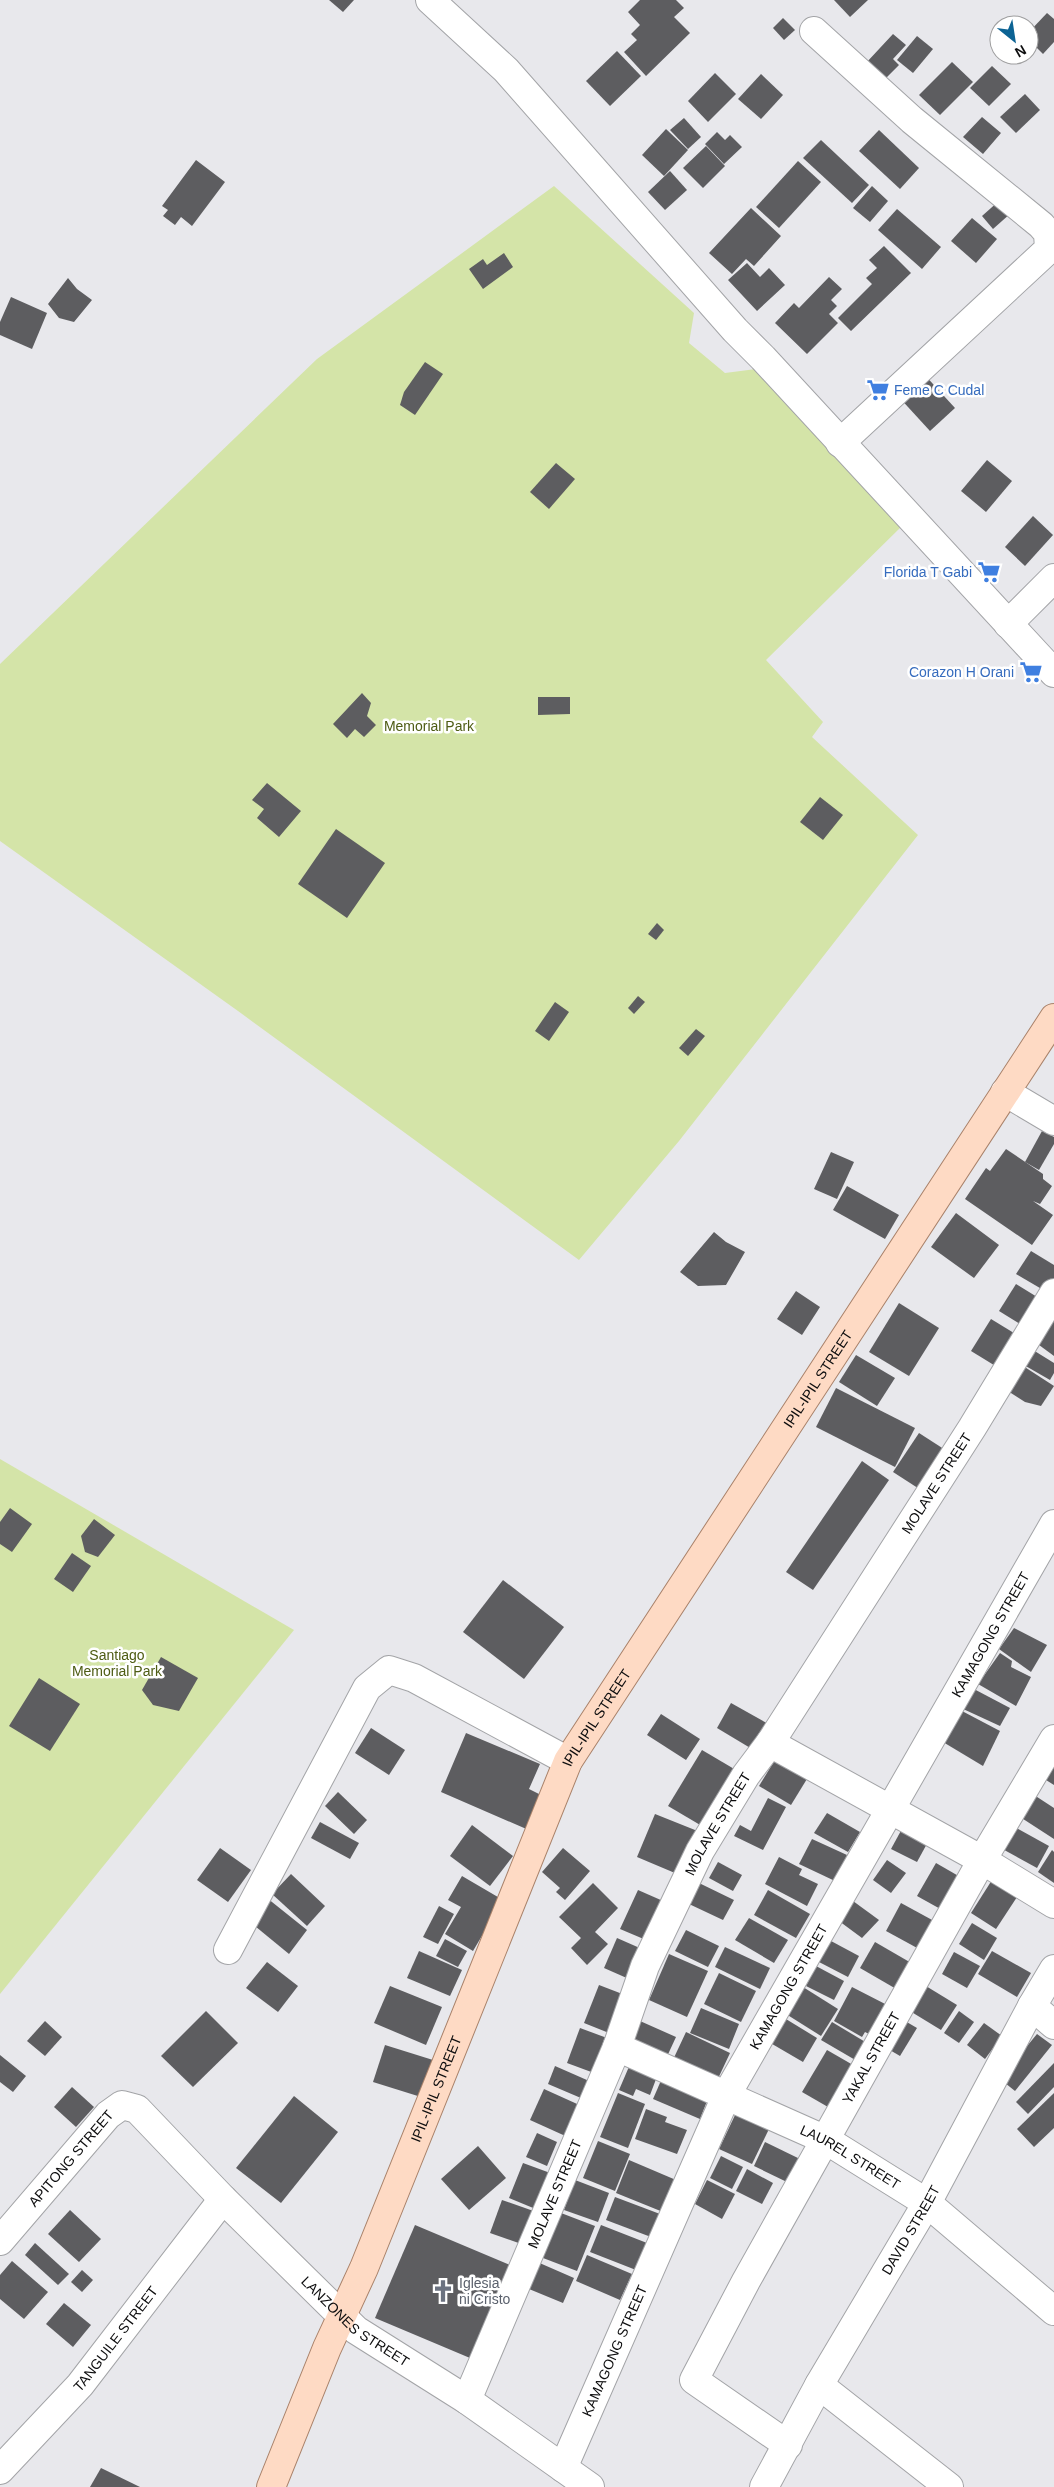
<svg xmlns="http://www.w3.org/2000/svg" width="1054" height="2487" font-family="Arial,sans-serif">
<rect width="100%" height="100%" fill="#e8e8ec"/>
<g fill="#d4e4a8">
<path d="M554 186 694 313 689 343 725 373 756 369 901 527 766 660 823 722 812 737 918 835 679 1141 579 1260 238 1011 0 841V664L317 359Z"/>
<path d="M0 1459 294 1630 0 1994Z"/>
</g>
<g fill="#5d5d60">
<path d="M329 0H354L343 12Z"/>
<path d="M640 0H676L684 8 674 17 690 33 646 76 624 52 637 40 631 34 640 25 628 12Z"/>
<path d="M834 0H868L850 17Z"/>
<path d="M1047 13 1054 19V42L1043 54 1029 40V32Z"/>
<path d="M783 18 795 30 784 40 773 28Z"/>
<path d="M893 34 906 45 893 59 899 65 884 80 866 63Z"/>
<path d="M917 36 933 49 913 73 897 60Z"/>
<path d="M617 51 641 76 610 106 586 81Z"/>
<path d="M952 62 973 82 940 115 919 95Z"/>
<path d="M992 66 1011 84 989 106 970 88Z"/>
<path d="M715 73 736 94 708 122 688 101Z"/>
<path d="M761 74 783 95 761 119 738 99Z"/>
<path d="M1025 94 1040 110 1016 133 1000 117Z"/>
<path d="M982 117 1001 133 983 154 963 137Z"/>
<path d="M684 118 701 137 688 149 670 130Z"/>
<path d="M666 129 688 150 664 176 642 155Z"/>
<path d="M879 130 919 168 900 189 859 151Z"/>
<path d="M717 132 725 140 730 135 742 147 724 164 705 144Z"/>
<path d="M821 140 869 185 852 203 803 158Z"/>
<path d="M706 146 725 166 703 188 683 168Z"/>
<path d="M196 160 225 182 192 226 181 217 175 225 163 216 168 210 162 206Z"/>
<path d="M798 161 821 182 779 228 756 207Z"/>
<path d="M670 171 687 190 665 210 648 192Z"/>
<path d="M872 186 888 201 870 222 853 208Z"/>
<path d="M1000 200 1011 213 993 229 982 216Z"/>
<path d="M751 208 781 236 754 266 746 259 732 274 709 253Z"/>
<path d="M897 209 941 247 922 269 878 230Z"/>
<path d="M972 218 997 239 976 263 951 241Z"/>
<path d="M884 246 911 273 851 331 838 318 872 284 866 278 877 268 869 260Z"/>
<path d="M504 253 513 267 483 289 469 269 483 259 487 265Z"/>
<path d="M747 263 760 277 769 268 785 285 757 311 728 280Z"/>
<path d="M829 277 842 289 831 300 837 306 829 314 838 323 807 354 775 323 794 303 799 308Z"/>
<path d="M68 278 77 289 92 300 74 322 59 318 48 304Z"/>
<path d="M11 297 47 313 32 349 0 335V322Z"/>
<path d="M425 362 443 374 415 415 400 405 404 392Z"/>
<path d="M922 372 955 408 930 431 897 395Z"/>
<path d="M987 460 1012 481 986 512 961 491Z"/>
<path d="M556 463 575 479 549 509 530 492Z"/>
<path d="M1033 516 1053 535 1025 566 1005 547Z"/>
<path d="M362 693 371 703 367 716 376 725 364 737 355 729 347 738 333 724Z"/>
<path d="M538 697H570V714L538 715Z"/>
<path d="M267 783 301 811 279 837 257 818 264 809 252 800Z"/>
<path d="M820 797 843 815 823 840 800 822Z"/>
<path d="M336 829 385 863 347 918 298 884Z"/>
<path d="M657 923 664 930 656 940 648 934Z"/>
<path d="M638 996 645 1002 634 1014 628 1008Z"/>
<path d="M555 1002 569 1012 549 1041 535 1031Z"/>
<path d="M696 1029 705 1036 688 1056 679 1048Z"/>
<path d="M1042 1131 1054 1137V1144L1039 1170 1025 1162Z"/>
<path d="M1006 1149 1043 1174V1179L1052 1186 1040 1204 1033 1201 1053 1215 1032 1245 965 1199 986 1168 990 1171Z"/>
<path d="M831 1152 854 1162 837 1199 814 1189Z"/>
<path d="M847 1186 899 1215 885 1239 833 1210Z"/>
<path d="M956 1213 999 1245 974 1278 931 1247Z"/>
<path d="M714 1232 726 1242 745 1252 726 1285 698 1286 680 1272Z"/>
<path d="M1031 1251 1054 1265V1278L1045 1291 1016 1274Z"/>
<path d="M1016 1284 1042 1300 1025 1327 999 1311Z"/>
<path d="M796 1291 820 1307 802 1335 777 1319Z"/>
<path d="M899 1303 939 1328 909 1376 869 1352Z"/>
<path d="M991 1319 1022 1338 1002 1370 971 1351Z"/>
<path d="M1051 1320 1054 1322V1356L1035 1342Z"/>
<path d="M1033 1350 1054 1363V1373L1050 1380 1024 1365Z"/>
<path d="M856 1355 895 1378 877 1406 839 1382Z"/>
<path d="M1020 1364 1054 1386 1041 1406 1025 1402 1003 1388Z"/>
<path d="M836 1388 915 1428 895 1467 816 1427Z"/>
<path d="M919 1433 950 1453 924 1492 893 1472Z"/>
<path d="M862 1461 889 1480 813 1590 786 1572Z"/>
<path d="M10 1508 32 1524 12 1552 0 1544V1522Z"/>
<path d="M94 1519 115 1535 98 1557 85 1552 81 1536Z"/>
<path d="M72 1553 91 1566 73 1592 54 1579Z"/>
<path d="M503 1580 564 1627 524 1679 463 1632Z"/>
<path d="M1014 1628 1047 1645 1031 1672 999 1649Z"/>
<path d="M1000 1653 1012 1661 1011 1667 1031 1677 1016 1706 978 1684Z"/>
<path d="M161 1657 198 1678 179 1711 153 1705 142 1690Z"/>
<path d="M39 1678 80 1704 50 1751 9 1726Z"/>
<path d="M972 1688 1010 1708 1000 1726 961 1708Z"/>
<path d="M731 1703 772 1726 757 1752 717 1728Z"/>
<path d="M962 1711 1000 1731 983 1766 943 1742Z"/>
<path d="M661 1714 700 1739 686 1760 647 1735Z"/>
<path d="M371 1728 405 1750 389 1775 355 1753Z"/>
<path d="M466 1733 540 1764 529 1789 545 1797 531 1831 441 1792Z"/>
<path d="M702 1750 741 1773 707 1829 668 1806Z"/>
<path d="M1054 1751V1785L1038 1775Z"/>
<path d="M778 1755 810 1774 791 1805 759 1786Z"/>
<path d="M338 1792 367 1820 354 1834 325 1806Z"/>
<path d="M1031 1793 1054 1808V1839L1017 1815Z"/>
<path d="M768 1798 786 1807 763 1850 734 1836 740 1825 751 1831Z"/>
<path d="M827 1813 860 1832 848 1852 814 1833Z"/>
<path d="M655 1814 700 1832 682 1876 637 1857Z"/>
<path d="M320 1822 359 1843 350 1859 311 1838Z"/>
<path d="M1009 1824 1049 1846 1037 1868 997 1846Z"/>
<path d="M472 1825 513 1856 490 1886 450 1856Z"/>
<path d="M903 1827 929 1840 917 1862 891 1849Z"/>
<path d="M812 1839 847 1855 835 1881 799 1864Z"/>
<path d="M220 1848 251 1870 228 1902 197 1880Z"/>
<path d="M563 1848 590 1871 565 1900 556 1892 560 1888 542 1872Z"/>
<path d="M1052 1850 1054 1852V1883L1038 1872Z"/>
<path d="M779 1857 802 1869 799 1875 818 1884 807 1906 765 1884Z"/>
<path d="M887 1860 906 1873 891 1893 873 1880Z"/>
<path d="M718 1862 742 1875 733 1891 709 1878Z"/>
<path d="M936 1863 962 1878 944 1911 917 1896Z"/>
<path d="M291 1874 325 1906 307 1926 272 1894Z"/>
<path d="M462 1876 503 1900 473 1951 445 1934 461 1907 448 1900Z"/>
<path d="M992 1880 1017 1897 996 1929 971 1913Z"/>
<path d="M593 1883 618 1908 595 1932 608 1944 587 1965 571 1948 581 1938 559 1917Z"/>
<path d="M699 1883 734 1900 723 1920 689 1904Z"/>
<path d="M638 1890 663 1901 646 1940 620 1929Z"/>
<path d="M768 1890 810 1914 796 1938 754 1915Z"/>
<path d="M267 1898 307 1930 289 1954 249 1921Z"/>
<path d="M853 1901 879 1920 862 1938 839 1921Z"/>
<path d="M901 1903 934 1921 919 1949 886 1931Z"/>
<path d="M439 1906 454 1914 438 1944 423 1937Z"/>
<path d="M749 1918 788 1940 774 1963 735 1940Z"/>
<path d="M972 1923 997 1938 984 1960 959 1944Z"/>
<path d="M686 1930 719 1946 708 1967 675 1951Z"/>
<path d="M617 1938 642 1949 629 1979 604 1968Z"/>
<path d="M445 1939 467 1951 458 1967 436 1956Z"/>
<path d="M831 1941 859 1956 848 1977 819 1962Z"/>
<path d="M875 1942 913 1964 898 1990 860 1968Z"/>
<path d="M725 1947 770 1968 760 1989 715 1967Z"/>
<path d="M419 1951 462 1970 450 1996 407 1978Z"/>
<path d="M992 1951 1031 1973 1017 1997 978 1974Z"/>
<path d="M954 1952 980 1966 967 1988 942 1974Z"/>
<path d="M669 1954 708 1971 687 2017 649 2000Z"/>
<path d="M267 1962 298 1986 278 2012 246 1988Z"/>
<path d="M816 1966 844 1981 834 2000 806 1986Z"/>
<path d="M719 1973 756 1991 741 2022 704 2004Z"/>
<path d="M921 1983 957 2005 941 2030 905 2008Z"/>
<path d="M599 1985 625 1995 609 2033 584 2023Z"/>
<path d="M390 1986 442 2007 426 2045 374 2023Z"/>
<path d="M803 1987 838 2009 821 2036 786 2014Z"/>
<path d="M852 1987 891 2007 875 2037 865 2032 862 2037 834 2021Z"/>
<path d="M701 2008 739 2024 729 2049 690 2033Z"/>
<path d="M206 2011 238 2043 193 2087 161 2056Z"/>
<path d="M959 2011 974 2022 959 2043 944 2033Z"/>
<path d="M781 2016 817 2038 803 2062 767 2041Z"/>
<path d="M45 2021 62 2037 45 2056 27 2041Z"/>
<path d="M640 2021 676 2037 664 2063 630 2042Z"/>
<path d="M905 2021 917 2028 900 2056 883 2046Z"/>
<path d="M832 2022 867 2043 857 2061 821 2040Z"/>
<path d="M984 2023 1002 2036 985 2059 967 2045Z"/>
<path d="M580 2028 607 2038 594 2073 567 2063Z"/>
<path d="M686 2032 730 2053 715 2085 671 2064Z"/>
<path d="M1037 2034 1052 2045 1015 2091 1000 2079Z"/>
<path d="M385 2045 433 2060 421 2097 373 2082Z"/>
<path d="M827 2050 860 2069 828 2107 802 2092Z"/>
<path d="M0 2055 26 2076 13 2092 0 2082Z"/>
<path d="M631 2062 658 2074 650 2095 636 2089 633 2096 619 2090Z"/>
<path d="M1054 2063V2087L1028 2114 1016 2102Z"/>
<path d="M555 2066 596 2084 588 2101 548 2084Z"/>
<path d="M663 2076 709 2096 700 2119 653 2099Z"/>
<path d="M72 2087 94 2107 76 2127 54 2107Z"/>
<path d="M544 2089 586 2108 572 2139 530 2120Z"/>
<path d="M618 2093 645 2104 628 2148 600 2137Z"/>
<path d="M1054 2093V2128L1034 2147 1017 2129Z"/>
<path d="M294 2096 338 2132 281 2203 236 2168Z"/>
<path d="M646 2109 667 2117 665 2122 687 2130 677 2154 635 2139Z"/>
<path d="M736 2113 769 2129 752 2164 719 2149Z"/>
<path d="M537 2133 557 2142 547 2166 526 2157Z"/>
<path d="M598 2141 630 2154 615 2191 583 2178Z"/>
<path d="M765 2142 800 2159 789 2183 754 2166Z"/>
<path d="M478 2146 506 2178 469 2210 441 2179Z"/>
<path d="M721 2156 743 2167 732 2189 710 2178Z"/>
<path d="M629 2160 676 2180 663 2212 616 2193Z"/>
<path d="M523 2163 553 2174 538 2210 509 2198Z"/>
<path d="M747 2169 773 2183 762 2204 736 2191Z"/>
<path d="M575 2180 609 2193 598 2222 564 2210Z"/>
<path d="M707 2180 735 2194 722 2219 695 2204Z"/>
<path d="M615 2197 660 2214 651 2237 606 2220Z"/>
<path d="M502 2200 542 2214 530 2247 490 2233Z"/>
<path d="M70 2210 101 2239 79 2262 48 2234Z"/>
<path d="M561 2213 595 2226 577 2271 543 2258Z"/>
<path d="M415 2225 510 2265 470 2358 375 2318Z"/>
<path d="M601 2225 647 2243 636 2270 590 2252Z"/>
<path d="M35 2243 69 2274 58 2285 25 2255Z"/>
<path d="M587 2255 632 2274 620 2300 576 2281Z"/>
<path d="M12 2261 48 2292 24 2319 0 2299V2275Z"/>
<path d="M535 2261 574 2278 563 2303 529 2289 533 2281 528 2279Z"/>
<path d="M82 2270 93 2280 82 2292 71 2282Z"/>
<path d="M64 2303 91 2325 73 2347 46 2324Z"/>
<path d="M101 2468 140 2487H90Z"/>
</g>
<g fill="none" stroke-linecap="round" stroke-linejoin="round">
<defs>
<g id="minor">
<path d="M430 0 506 70 735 330 763 358 1054 673"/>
<path d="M814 31 912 120 1041 225 1048 233 1049 249 840 443"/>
<path d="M1008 624 1054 578"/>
<path d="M1005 1092 1054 1121"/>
<path d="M770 1743 982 1860 1054 1904"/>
<path d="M228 1950 367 1688 389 1670 414 1678 568 1761"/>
<path d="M1032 2006 1054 2025"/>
<path id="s1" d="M617 2047 826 2140 927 2203 1054 2311"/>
<path id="s2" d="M0 2241 108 2115 122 2105 137 2109 223 2199 356 2330 467 2400 590 2487"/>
<path d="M819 2385 949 2487"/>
<path id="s3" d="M467 2400 617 2047 645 1966 700 1851 746 1775 770 1743 972 1428 1054 1293"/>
<path id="s4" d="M788 2445 694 2380 746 2281 982 1860 1054 1739"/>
<path id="s5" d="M563 2468 727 2094 1054 1524"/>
<path id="s6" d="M0 2470 80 2385 223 2199"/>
<path id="s7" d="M764 2487 819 2385 927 2203 1032 2006 1054 1969"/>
</g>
<g id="major">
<path id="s8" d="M271 2487 327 2348 364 2268 568 1761 1054 1018"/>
</g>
</defs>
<use href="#minor" stroke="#a3a4a7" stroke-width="30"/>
<use href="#major" stroke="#a9826a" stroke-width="30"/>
<use href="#minor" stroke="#fff" stroke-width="28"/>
<use href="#major" stroke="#fedac4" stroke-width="28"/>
</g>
<defs>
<symbol id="supermarket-bare" viewBox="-9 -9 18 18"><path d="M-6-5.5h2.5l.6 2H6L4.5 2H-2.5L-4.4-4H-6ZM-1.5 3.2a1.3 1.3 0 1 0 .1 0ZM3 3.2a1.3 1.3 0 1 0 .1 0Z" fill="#3f7fe0" stroke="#fff" stroke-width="2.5" paint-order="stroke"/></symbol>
<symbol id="church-bare" viewBox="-9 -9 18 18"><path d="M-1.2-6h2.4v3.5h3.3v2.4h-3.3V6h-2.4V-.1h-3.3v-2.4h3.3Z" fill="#6b7280" stroke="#fff" stroke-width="2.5" paint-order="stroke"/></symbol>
</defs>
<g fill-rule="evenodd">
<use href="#supermarket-bare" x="862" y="374" width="32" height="32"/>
<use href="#supermarket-bare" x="973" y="556" width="32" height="32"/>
<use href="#supermarket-bare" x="1015" y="656" width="32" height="32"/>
<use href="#church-bare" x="427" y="2275" width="32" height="32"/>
</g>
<g text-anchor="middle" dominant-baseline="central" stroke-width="5" stroke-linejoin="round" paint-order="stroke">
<g font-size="14" fill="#366cbe" stroke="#fff" text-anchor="end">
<text x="894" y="390" text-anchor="start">Feme C Cudal</text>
<text x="972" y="572">Florida T Gabi</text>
<text x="1014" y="672">Corazon H Orani</text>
</g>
<g font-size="14" fill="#4e5c14" stroke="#fff">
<text x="429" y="726">Memorial Park</text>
<text x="117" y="1655">Santiago<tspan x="117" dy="16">Memorial Park</tspan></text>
</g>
<g font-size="14" fill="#0d0d0e" stroke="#fff">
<text stroke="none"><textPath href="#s8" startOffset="1241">IPIL-IPIL STREET</textPath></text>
<text stroke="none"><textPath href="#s3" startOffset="1034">MOLAVE STREET</textPath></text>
<text stroke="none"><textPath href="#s5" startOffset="938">KAMAGONG STREET</textPath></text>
<text stroke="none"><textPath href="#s8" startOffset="836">IPIL-IPIL STREET</textPath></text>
<text stroke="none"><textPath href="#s3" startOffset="629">MOLAVE STREET</textPath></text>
<text stroke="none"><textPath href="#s5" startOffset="532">KAMAGONG STREET</textPath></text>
<text stroke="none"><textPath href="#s4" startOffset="482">YAKAL STREET</textPath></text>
<text stroke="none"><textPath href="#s8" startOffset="431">IPIL-IPIL STREET</textPath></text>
<text stroke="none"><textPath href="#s1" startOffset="258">LAUREL STREET</textPath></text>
<text stroke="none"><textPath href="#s2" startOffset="109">APITONG STREET</textPath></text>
<text stroke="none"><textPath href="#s3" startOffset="224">MOLAVE STREET</textPath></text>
<text stroke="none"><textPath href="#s7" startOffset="296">DAVID STREET</textPath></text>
<text stroke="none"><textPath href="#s2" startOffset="504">LANZONES STREET</textPath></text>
<text stroke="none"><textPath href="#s6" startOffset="175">TANGUILE STREET</textPath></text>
<text stroke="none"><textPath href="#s5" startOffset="128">KAMAGONG STREET</textPath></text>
</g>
<g font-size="14" fill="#5b616d" stroke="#fff" text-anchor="start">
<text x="459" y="2283">Iglesia<tspan x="459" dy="16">ni Cristo</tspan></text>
</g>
</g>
<g transform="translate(1014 40) rotate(150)"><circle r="24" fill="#ffffff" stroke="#9e9e9f"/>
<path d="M0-4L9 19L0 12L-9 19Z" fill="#0c6394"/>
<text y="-8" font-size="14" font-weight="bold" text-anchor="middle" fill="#0d0d0e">N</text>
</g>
</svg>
